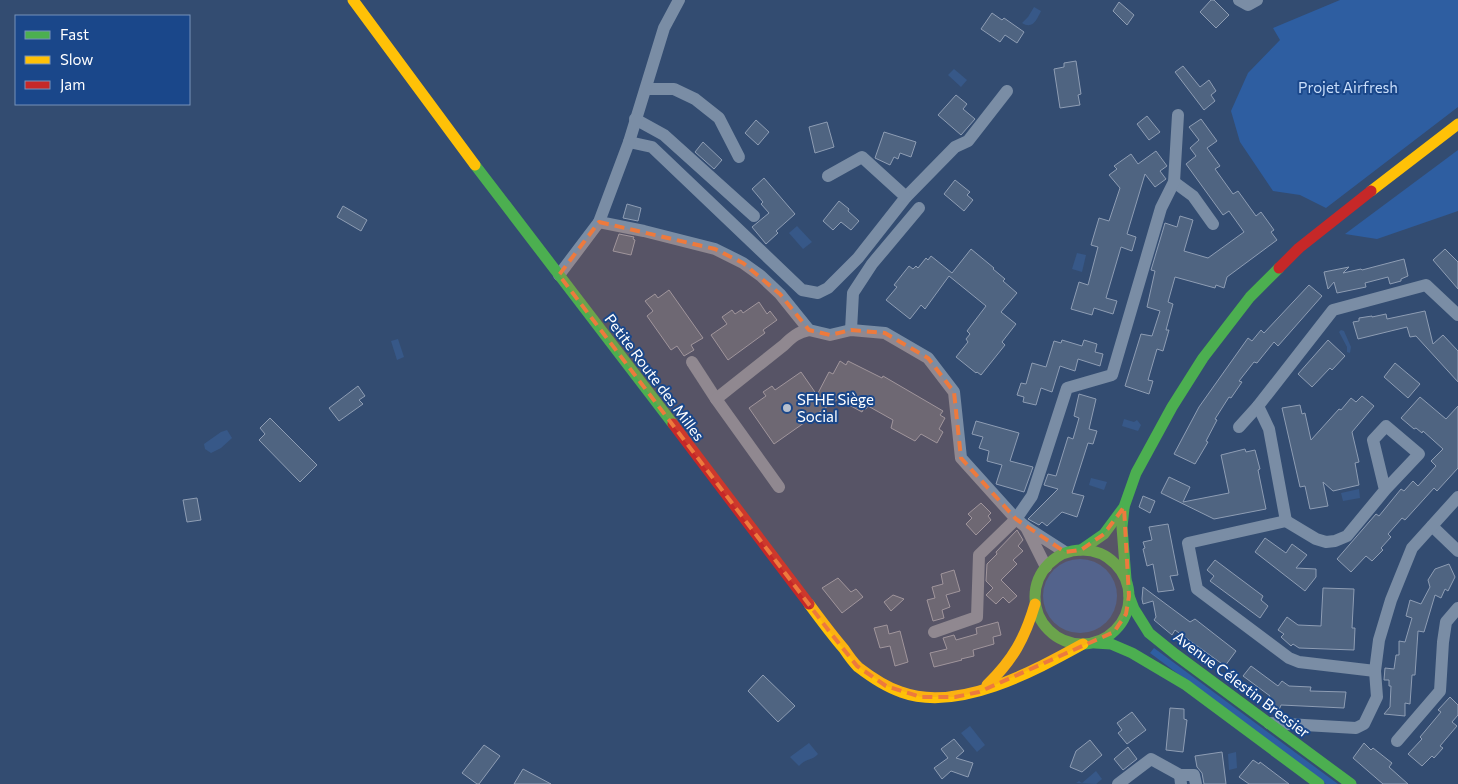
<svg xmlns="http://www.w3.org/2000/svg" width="1458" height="784" font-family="Commissioner,sans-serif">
<rect width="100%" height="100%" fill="#334c71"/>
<g fill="#2e5ea1">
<path d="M1340 0H1458V107L1326 208 1300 195 1273 191 1240 142 1231 111 1248 73 1280 40 1273 28Z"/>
<path d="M1458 150V211L1377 239 1345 234Z"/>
<circle cx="1080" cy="596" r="37"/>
<path d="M1154 648 1338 784H1326L1150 653Z"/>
</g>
<g fill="#375888">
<path d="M1034 7 1041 11C1037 19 1033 30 1022 23L1028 17Z"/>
<path d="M954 69 967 80 961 87 948 75Z"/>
<path d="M797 226 812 242 803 249 789 233Z"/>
<path d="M1077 253 1086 255 1082 272 1072 269Z"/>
<path d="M1341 330 1344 331 1351 347 1350 353 1347 352V347L1339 332Z"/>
<path d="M398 339 404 357 397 360 391 341Z"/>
<path d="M1124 419 1134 422 1137 420 1141 425 1138 431 1122 426Z"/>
<path d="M227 430 232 438 221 448 211 453 205 449 204 444 221 432Z"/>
<path d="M1091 478 1107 482 1104 490 1089 485Z"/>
<path d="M1359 489 1360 498 1343 501 1341 493Z"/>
<path d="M970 726 985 745 977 752 961 733Z"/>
<path d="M809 743 818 754C812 761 806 758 799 766L790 757Z"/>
<path d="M1236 752 1237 768 1229 770 1228 754Z"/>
<path d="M1096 771 1102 779 1096 784 1076 783 1079 781 1082 783Z"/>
</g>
<g fill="#4f6481" stroke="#8e9db4">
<path d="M1211 0H1214L1229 15 1216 28 1200 12Z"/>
<path d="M1119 2 1134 15 1127 25 1113 11Z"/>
<path d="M992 13 1002 20 1004 18 1024 32 1017 43 1005 35 1000 42 981 29Z"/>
<path d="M1076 61 1081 94 1078 95 1080 105 1060 108 1054 69 1064 67V63Z"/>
<path d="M1183 66 1200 87 1209 80 1216 91 1211 95 1215 101 1204 110 1175 72Z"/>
<path d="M956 95 967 104 963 109 975 119 961 135 938 115Z"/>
<path d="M1147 116 1160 132 1149 140 1137 124Z"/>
<path d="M1201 119 1217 141 1207 148 1220 166 1215 169 1233 194 1238 191 1256 216 1261 212 1274 230 1271 232 1277 240 1227 277 1224 288 1216 285 1215 288 1175 277 1168 302 1173 304 1166 330H1169L1163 351 1157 349 1148 380 1153 381 1149 394 1125 386 1141 334 1152 336 1160 311 1147 307 1155 271 1151 270 1165 223 1177 227 1180 216 1193 220 1184 251 1208 258 1244 232 1229 211 1223 215 1186 164 1196 156 1190 148 1199 140 1189 127Z"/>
<path d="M756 120 769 132 758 145 745 133Z"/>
<path d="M827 122 834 147 815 153 809 127Z"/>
<path d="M884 132 916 142 911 157 900 153 898 159 894 157 890 165 875 158Z"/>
<path d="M703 142 722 160 714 169 695 152Z"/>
<path d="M1156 151 1167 166 1160 171 1166 179 1155 187 1145 174 1127 234 1136 237 1132 251 1121 247 1106 298 1117 301 1113 314 1094 308 1092 315 1071 309 1079 282 1088 285 1098 247 1091 245 1099 218 1109 221 1120 188 1109 175 1117 169 1114 166 1131 154 1138 164Z"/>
<path d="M764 178 795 214 776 231 778 233 766 244 752 227 769 213 761 204 763 202 752 189Z"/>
<path d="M955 180 970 192 967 195 973 200 964 211 944 194Z"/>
<path d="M839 201 849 209 848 211 859 221 851 230 841 222 833 230 823 221Z"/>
<path d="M627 204 641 208 638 221 623 218Z"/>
<path d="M343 206 367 220 361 231 337 217Z"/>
<path d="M619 234 634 237 633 239 635 240 631 255 613 251Z"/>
<path d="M971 249 994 268 993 269 1005 279 1003 281 1017 293 1001 312 1016 324 1002 342 1005 345 981 375 977 372 976 373 956 357 968 342 966 339 970 334 967 331 986 306 949 276 925 309 921 305 910 319 886 300 897 287 894 285 909 266 913 269 916 266 918 268 926 258 928 260 931 256 952 273Z"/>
<path d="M1445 249 1458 262V289L1433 260Z"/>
<path d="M1404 259 1408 276 1401 279V281L1390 284 1388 277 1365 283 1366 287 1337 293 1334 282 1328 289 1324 272 1349 267 1343 273 1361 269 1362 270Z"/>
<path d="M1309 285 1322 296 1278 346 1274 342 1257 363 1254 362 1239 381 1242 382 1231 398 1229 397 1215 419 1217 420 1206 441 1208 442 1195 464 1174 454 1199 407 1248 338 1252 341 1261 330 1264 333Z"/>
<path d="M669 290 703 338 691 345 694 350 684 356 677 346 671 350 647 316 653 311 645 301 655 294 658 298Z"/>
<path d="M759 302 767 314 770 311 777 320 763 330 765 333 728 360 711 335 727 324 722 317 732 310 735 314 741 310 743 313Z"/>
<path d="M1425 311 1433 344 1443 335 1458 351V382L1416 336 1410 337 1407 327 1358 339 1353 322 1359 321V318L1372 316V317L1386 314 1387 319Z"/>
<path d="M1062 340 1082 346 1084 340 1097 344 1095 352 1103 354 1100 366 1078 359 1075 371 1060 366 1052 392 1041 388 1036 405 1023 402 1024 397 1017 395 1021 383 1026 384 1032 363 1046 367 1054 341 1061 343Z"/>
<path d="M1328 340 1345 356 1332 370 1330 368 1312 387 1298 374Z"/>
<path d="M840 361 846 365 848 361 882 378 883 376 943 411 940 415 945 418 939 429 943 432 937 443 921 434 915 441 891 428 893 420 868 406 866 409 864 408 862 412 838 399 774 444 749 408 766 396 763 392 772 386 775 390 801 372 817 395 829 372 833 374Z"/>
<path d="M1395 363 1420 384 1408 398 1384 377Z"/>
<path d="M358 386 365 396 359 400 363 404 339 421 329 408Z"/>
<path d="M1079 394 1096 399 1089 429 1097 431 1093 444 1088 443 1072 493 1084 496 1077 517 1062 512 1047 526 1042 522 1039 525 1028 519 1058 489 1044 485 1048 474 1056 476 1068 437 1073 439 1079 418 1074 416Z"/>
<path d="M1362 396 1374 406 1352 432 1359 462 1355 463 1359 485 1333 491 1323 482 1328 506 1310 509 1305 486 1300 487 1282 408 1300 405 1302 414 1305 413 1311 440 1339 409 1341 410 1351 398 1356 402Z"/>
<path d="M1420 397 1446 419 1458 406V468L1437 491 1434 488 1405 520 1402 518 1388 534 1391 537 1381 548 1383 550 1372 561 1366 556 1351 572 1337 559 1376 514 1379 516 1401 489 1404 491 1413 481 1418 486 1436 466 1431 461 1443 449 1423 431 1422 433 1416 428 1414 429 1401 418Z"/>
<path d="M270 418 317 465 300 482 259 440 265 434 260 428Z"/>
<path d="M976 421 1019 433 1010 461 1033 467 1024 492 996 484 1002 465 987 461 989 451 979 448 983 437 972 434Z"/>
<path d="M1245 449 1246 452 1255 450 1260 469 1258 470 1266 509 1214 519 1161 493 1169 477 1190 487 1183 502 1229 493 1221 455Z"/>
<path d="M1143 496 1155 501 1150 513 1139 507Z"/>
<path d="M197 498 201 520 187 522 183 500Z"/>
<path d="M981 503 991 513 988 516 991 520 976 535 966 524 972 518 968 514Z"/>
<path d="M1168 524 1178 575 1170 576 1174 590 1158 592 1153 564 1147 566 1143 549 1145 548 1143 542 1152 540 1149 527Z"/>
<path d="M1017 530 1023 540 1018 546 1023 551 1013 560 1017 564 1001 580 1017 596 1009 603 1003 597 996 604 986 595 993 588 986 581 987 564 997 554 996 552Z"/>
<path d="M1265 538 1286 553 1292 544 1307 555 1296 568 1316 569V577L1305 591 1255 552Z"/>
<path d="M1215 560 1263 596 1261 600 1268 606 1260 618 1210 581 1214 576 1207 570Z"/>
<path d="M1449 564 1455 577 1448 591 1445 589 1441 598 1435 595 1424 632 1418 631 1415 675H1412L1410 704 1405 703V716L1384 714 1390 707 1391 686H1389V680H1384L1385 668 1394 669 1396 655H1399V641L1405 642 1412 618 1406 616 1410 600 1421 604 1430 587 1428 580 1435 569Z"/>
<path d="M954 570 960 591 946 595 950 607 942 610 944 618 933 621 927 600 935 598 932 587 943 584 941 574Z"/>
<path d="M838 578 851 592 856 589 863 597 842 613 822 588Z"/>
<path d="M1143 587 1190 622 1195 619 1236 651 1225 666 1175 630 1172 635 1154 620 1156 617 1153 601 1143 604 1142 599Z"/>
<path d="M1323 588 1354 589 1352 628H1355L1354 650 1299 648 1293 644 1291 646 1281 637 1284 634 1278 630 1287 617 1298 625 1321 626Z"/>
<path d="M893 595 904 599 891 611 884 602Z"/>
<path d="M998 622 1001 635 993 637 994 644 973 650 974 656 961 659 962 660 934 667 930 653 947 649 943 638 954 635 956 640 977 634 976 628Z"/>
<path d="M887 625 889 634 900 631 908 662 895 666 890 646 880 648 874 628Z"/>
<path d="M1251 666 1278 686 1282 681 1289 686 1311 687 1310 691 1346 692 1344 708 1281 705 1279 710 1264 704 1270 696 1243 676Z"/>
<path d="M763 675 795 706 778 722 748 691Z"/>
<path d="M1450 697 1458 705V715L1452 722 1457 726 1440 746 1443 748 1434 758 1432 756 1422 766 1408 754 1422 739 1420 737 1441 712 1438 710Z"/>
<path d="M1170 708 1184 709V719L1187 720 1183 752 1166 750Z"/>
<path d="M1132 712 1146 730 1127 744 1118 733 1122 730 1117 723Z"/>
<path d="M954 739 964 751 956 758 973 763 968 777 951 771 942 779 934 768 948 758 941 749Z"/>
<path d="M1090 740 1102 755 1082 772 1070 767 1076 751Z"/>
<path d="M1364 743 1371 750 1373 748 1392 763 1389 767 1408 784H1383L1353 758Z"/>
<path d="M484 745 500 756 479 784H477L462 773Z"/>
<path d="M1128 747 1137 759 1123 770 1114 759Z"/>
<path d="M1222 752 1226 784H1204L1202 773 1197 767 1195 756Z"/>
<path d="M1253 760 1259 764 1260 762 1289 784H1249L1239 777Z"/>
<path d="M523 769 551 784H514Z"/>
</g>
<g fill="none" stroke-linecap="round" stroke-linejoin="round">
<g stroke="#7a8da5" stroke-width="12">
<path d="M1239 0 1248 5 1257 0"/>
<path d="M646 89H674L695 99 719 118 739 157"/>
<path d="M635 119 664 135 754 216"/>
<path d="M629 142 652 147 802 290 818 293 828 288 858 258 906 197 955 147 968 141 1007 91"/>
<path d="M828 176 862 157 906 197"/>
<path d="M1174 182 1193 196 1213 224"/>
<path d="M599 222 644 231 715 249 743 263 761 276 780 294 809 330 830 335 851 330 885 333 928 358 954 392 961 458 1016 519 1026 527"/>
<path d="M559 275 599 222 629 142 664 28 679 0"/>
<path d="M851 330 853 293 872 264 919 208"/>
<path d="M692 362 716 399"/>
<path d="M1239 427 1258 406"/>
<path d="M779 487 716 399 784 345C792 337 798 332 809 330"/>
<path d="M1286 521 1316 539 1326 542 1335 541 1347 536 1385 490 1419 454 1386 426 1373 440 1385 490"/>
<path d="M1432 526 1458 551"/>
<path d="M1046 567 1026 527 1065 552"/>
<path d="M934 632 977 617 979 555 1016 519 1032 496 1067 388 1112 375 1161 208 1174 182 1178 115"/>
<path d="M1375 671 1299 662 1289 658 1197 589 1188 543 1286 521 1269 429 1258 406 1333 310 1426 285 1458 315"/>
<path d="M1269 723 1356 728 1364 724 1377 697 1375 671 1379 640 1391 600 1412 548 1458 497"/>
<path d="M1397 741 1440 691 1443 642 1446 622 1458 608"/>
<path d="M1118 784 1151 759 1180 775"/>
<path d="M1181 784 1180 775H1194L1196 784"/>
</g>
<g stroke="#4caf50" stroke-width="11">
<path d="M475 165 673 424"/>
<path d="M1124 508 1122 527 1126 579"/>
<path d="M1081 550 1104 534 1124 507 1136 473 1172 407 1203 358 1250 297 1279 268"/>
<circle cx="1082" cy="597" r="47"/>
<path d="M1129 596 1134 609 1149 633 1175 654 1351 784"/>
<path d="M1095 643 1111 644 1132 653 1186 685 1319 784"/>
</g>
<g stroke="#ffc107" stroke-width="11">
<path d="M353 0 475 165"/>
<path d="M1371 191 1458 124"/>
<path d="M809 604C820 619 832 635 844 649 848 655 853 662 858 667 871 677 886 687 901 692 958 713 1034 671 1083 644"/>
<path d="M987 685C1013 660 1025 638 1035 604"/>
</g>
<g stroke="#c62828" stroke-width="11">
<path d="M1279 268 1299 248 1371 191"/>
<path d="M673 424 809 604"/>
</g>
</g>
<path fill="#ed7a3d" fill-opacity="0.2" stroke="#ed7a3d" stroke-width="4" stroke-dasharray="10 6" stroke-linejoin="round" d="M599 222 715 249 743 263 780 294 809 330 830 335 851 330 885 333 928 358 954 392 961 458 1016 519 1065 552 1081 550 1104 534 1124 507 1129 596 1126 614 1114 632 979 692 955 697H921L886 686 857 666 829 631 559 275Z"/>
<circle fill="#b8c0cd" stroke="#1a478a" stroke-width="2" cx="787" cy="408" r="5"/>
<g text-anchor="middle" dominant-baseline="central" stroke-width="4" stroke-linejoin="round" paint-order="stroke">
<g font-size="15" fill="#c9defa" stroke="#1a478a">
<text x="1348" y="87">Projet Airfresh</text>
</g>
<g font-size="15" fill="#fff" stroke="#1a478a">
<text transform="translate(655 377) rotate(53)">Petite Route des Milles</text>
<text transform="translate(1242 684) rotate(37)">Avenue Célestin Bressier</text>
</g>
<g font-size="15" fill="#fff" stroke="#1a478a" text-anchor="start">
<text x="797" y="399">SFHE Siège<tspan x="797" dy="17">Social</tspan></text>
</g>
</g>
<rect x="15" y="15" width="175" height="90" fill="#1a478a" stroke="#7691b9"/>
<rect x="25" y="31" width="25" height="8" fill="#4caf50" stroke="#7691b9"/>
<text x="60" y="40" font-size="15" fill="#ffffff">Fast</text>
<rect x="25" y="56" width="25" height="8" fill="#ffc107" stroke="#7691b9"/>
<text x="60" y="65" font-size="15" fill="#ffffff">Slow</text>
<rect x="25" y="81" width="25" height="8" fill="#c62828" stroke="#7691b9"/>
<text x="60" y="90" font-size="15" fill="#ffffff">Jam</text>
</svg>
